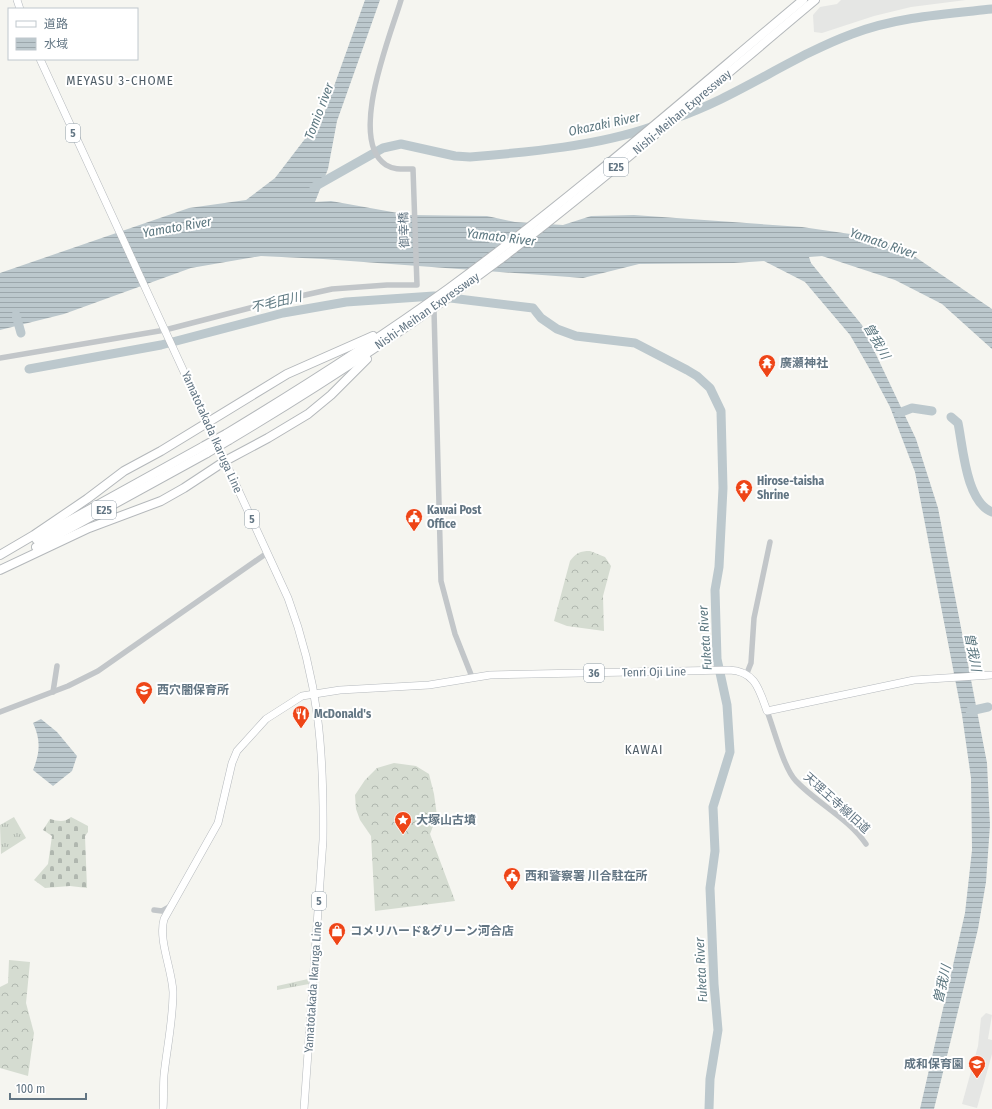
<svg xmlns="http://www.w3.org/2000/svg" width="992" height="1109" font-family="'Fira Sans Condensed','Noto Sans JP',sans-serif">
<defs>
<pattern id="forest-crowns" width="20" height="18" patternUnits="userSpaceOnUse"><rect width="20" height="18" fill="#d5dcd1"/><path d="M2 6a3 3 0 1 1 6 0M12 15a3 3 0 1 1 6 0" fill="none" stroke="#b0b7af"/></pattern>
<pattern id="cemetery-stones" width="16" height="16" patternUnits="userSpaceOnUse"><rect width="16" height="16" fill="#d5dcd1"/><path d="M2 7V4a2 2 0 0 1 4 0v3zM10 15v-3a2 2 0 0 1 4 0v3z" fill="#b0b7af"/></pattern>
<pattern id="park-tufts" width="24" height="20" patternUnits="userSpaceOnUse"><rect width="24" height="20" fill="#d5dcd1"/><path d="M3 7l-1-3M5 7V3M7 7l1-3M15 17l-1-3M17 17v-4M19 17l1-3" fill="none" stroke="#b0b7af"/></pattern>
<pattern id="water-rules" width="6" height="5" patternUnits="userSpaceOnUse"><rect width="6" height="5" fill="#bcc8cd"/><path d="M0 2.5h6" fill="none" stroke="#9ca7ac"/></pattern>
</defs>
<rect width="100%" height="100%" fill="#f5f5f0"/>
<g fill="#e5e6e4">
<path d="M841 0H966L911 7 874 16 822 33 814 32 813 15 820 7 837 4Z"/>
<path d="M986 1013 992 1015 988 1039 992 1040V1054L977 1108 962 1104 978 1046 981 1018Z"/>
</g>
<g fill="url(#forest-crowns)">
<path d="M590 551 605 557 611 566 603 596 604 631 567 626 554 621 570 561C576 553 580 551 590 551Z"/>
<path d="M394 763 416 766 429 774 434 794 437 816 430 834 455 901 375 911 371 836 360 820 356 809 355 795 365 780 377 768Z"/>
<path d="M9 960 30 962 26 1003 34 1033 28 1076 0 1068V987L8 983Z"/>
</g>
<path fill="url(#cemetery-stones)" d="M71 817 88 826V832L85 836 87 888 70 886 45 888 34 880 48 864 52 836 43 830 50 819C58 821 64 823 71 817Z"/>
<g fill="url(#park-tufts)">
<path d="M14 817 26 838 1 854 0 825Z"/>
<path d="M308 979 309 984 277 990V986Z"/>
</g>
<g fill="url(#water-rules)">
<path d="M365 0H380L337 121 328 169 315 202 331 201 409 215 487 216 515 222 563 225 591 216 634 215 802 227 864 236 908 252 992 309V349L942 304 895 280 822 256 809 257 811 263 862 325 916 439 938 508 987 763 990 825 986 882 978 929 934 1109H920L965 913 972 850 971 778 962 715 915 472 890 407 872 373 850 335 805 282 764 261 734 263 639 264 583 278 323 259 261 256 191 268 64 314 0 330V273L189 208 246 200 275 178 324 114Z"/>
<path d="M41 719 57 732 77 756 72 771 53 786 33 770C40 753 41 740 33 723Z"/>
</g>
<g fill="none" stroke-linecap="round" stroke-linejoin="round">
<g stroke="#bcc8cd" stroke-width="9">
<path d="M673 119C736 98 790 57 852 34 896 17 945 14 992 9"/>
<path d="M314 187 383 148 401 144 455 156 470 157C530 152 598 146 654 126"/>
<path d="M16 315 21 333"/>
<path d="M29 369 161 345 283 313 346 302 434 296 533 308 541 318 557 329 576 336 635 343 687 370 697 376 710 388 721 411 723 488 719 567 715 590 717 659 727 705 730 752 713 807 715 851 710 888 714 984 718 1030 710 1079 709 1109"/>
<path d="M899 413 912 408 932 411"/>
<path d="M951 417 958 423C963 447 966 502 992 512"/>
<path d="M970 711 988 707"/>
</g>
<defs>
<g id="major">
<path d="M17 0 20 9"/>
<path d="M40 59 288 598C319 681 324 752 323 840L304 1109"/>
<path d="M163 1109C164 1098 163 1086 164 1075 167 1047 173 1020 173 992 172 969 158 940 164 919L218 823 232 763 237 751 266 719 302 696 340 690 429 685 490 675 729 670C755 671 759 689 767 711L914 680 992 675"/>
</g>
<g id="highway">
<path d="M226 434C302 388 376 341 448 289 571 199 686 98 803 0"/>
<path d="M229 440C323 384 414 324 502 258 609 176 711 87 815 0"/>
<path d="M36 539 204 446"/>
<path d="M36 547 207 453"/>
<path d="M0 555 34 535 87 499 124 471 161 451 287 374 373 336"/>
<path d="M0 570 89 528 161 501 184 488 225 461 268 438 308 414 331 395 367 359"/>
</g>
</defs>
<use href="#major" stroke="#b5b9bd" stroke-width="8"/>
<use href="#highway" stroke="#b4b8bb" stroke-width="10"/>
<g stroke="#c2c6c9" stroke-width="5.5">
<path d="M434 310 441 581 455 634 472 677"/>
<path d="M0 358 165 330 269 303 332 289 387 285H417L413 169C403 169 394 170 386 165 347 140 391 34 401 0"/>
<path d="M747 673 751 663 754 618 770 542"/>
<path d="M53 692 57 666"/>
<path d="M767 711C774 729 784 769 796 781 818 804 848 818 866 844"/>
<path d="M0 712 68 686 98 671 267 553"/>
<path d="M154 910 162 911 171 906"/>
</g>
<use href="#major" stroke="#fff" stroke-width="7"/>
<use href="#highway" stroke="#fff" stroke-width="8"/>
<defs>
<g id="highway-bridge">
<path d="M204 446 226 434"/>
<path d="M207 453 229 440"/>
</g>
</defs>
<use href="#highway-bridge" stroke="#b4b8bb" stroke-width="10" stroke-linecap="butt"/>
<use href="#highway-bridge" stroke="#fff" stroke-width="8"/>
</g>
<defs>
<symbol id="temple-pin" viewBox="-11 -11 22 30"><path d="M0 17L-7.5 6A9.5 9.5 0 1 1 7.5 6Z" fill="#ee4517" stroke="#fff"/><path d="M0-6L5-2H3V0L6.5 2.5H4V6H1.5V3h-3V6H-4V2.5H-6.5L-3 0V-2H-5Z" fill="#fff"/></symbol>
<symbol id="civic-pin" viewBox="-11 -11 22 30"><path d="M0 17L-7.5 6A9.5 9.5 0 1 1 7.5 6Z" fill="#ee4517" stroke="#fff"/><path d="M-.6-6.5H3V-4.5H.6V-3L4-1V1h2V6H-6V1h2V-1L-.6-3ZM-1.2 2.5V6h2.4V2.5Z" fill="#fff"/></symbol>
<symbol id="school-pin" viewBox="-11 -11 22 30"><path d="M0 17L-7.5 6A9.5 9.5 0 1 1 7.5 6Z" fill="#ee4517" stroke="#fff"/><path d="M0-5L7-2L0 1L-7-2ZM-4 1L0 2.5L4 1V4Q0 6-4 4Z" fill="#fff"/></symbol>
<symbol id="restaurant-pin" viewBox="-11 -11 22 30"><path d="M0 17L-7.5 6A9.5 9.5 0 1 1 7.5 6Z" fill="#ee4517" stroke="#fff"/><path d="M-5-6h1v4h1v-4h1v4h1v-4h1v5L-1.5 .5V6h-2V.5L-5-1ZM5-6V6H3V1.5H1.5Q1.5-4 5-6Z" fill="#fff"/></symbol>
<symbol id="sight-pin" viewBox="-11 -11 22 30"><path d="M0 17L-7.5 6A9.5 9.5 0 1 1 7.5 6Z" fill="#ee4517" stroke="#fff"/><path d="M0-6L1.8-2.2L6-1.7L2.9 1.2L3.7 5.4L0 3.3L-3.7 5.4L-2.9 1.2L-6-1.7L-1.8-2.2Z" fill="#fff"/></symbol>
<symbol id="shop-pin" viewBox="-11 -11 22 30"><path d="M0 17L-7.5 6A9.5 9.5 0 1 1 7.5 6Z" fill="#ee4517" stroke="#fff"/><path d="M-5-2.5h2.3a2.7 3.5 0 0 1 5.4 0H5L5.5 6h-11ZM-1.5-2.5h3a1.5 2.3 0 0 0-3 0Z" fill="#fff"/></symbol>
</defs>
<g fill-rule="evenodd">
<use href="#temple-pin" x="757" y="353" width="20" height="27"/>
<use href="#temple-pin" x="734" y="478" width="20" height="27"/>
<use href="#civic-pin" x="404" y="507" width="20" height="27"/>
<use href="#school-pin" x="134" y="680" width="20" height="27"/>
<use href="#restaurant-pin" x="291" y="704" width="20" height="27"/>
<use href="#sight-pin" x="393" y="810" width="20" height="27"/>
<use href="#civic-pin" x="502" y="866" width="20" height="27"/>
<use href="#shop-pin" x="327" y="921" width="20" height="27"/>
<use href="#school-pin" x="967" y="1054" width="20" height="27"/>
</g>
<g text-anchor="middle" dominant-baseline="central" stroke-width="4" stroke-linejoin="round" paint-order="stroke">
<g fill="#fff" stroke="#919ea8" stroke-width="1">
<rect x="66" y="124" width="14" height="18" rx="3"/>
<rect x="604" y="158" width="24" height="18" rx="3"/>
<rect x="92" y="501" width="24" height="18" rx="3"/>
<rect x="245" y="510" width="14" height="18" rx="3"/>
<rect x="584" y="664" width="20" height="18" rx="3"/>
<rect x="312" y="892" width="14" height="18" rx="3"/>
</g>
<g font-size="11" font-weight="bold" fill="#627583">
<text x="73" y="133">5</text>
<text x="616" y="167">E25</text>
<text x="104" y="510">E25</text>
<text x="252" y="519">5</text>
<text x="594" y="673">36</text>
<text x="319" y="901">5</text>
</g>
<g font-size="12" fill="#627583" stroke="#fff">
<text transform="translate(682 112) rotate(-40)">Nishi-Meihan Expressway</text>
<text transform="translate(404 230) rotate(-92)">御幸橋</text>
<text transform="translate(427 311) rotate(-35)">Nishi-Meihan Expressway</text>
<text transform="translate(212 432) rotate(66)">Yamatotakada Ikaruga Line</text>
<text transform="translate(654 672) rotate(-1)">Tenri Oji Line</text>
<text transform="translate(837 803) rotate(42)">天理王寺線旧道</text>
<text transform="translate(313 987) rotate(-86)">Yamatotakada Ikaruga Line</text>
</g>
<g font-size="12" font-weight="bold" fill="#627583" stroke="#fff" text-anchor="start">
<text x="780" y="363">廣瀬神社</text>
<text x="757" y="481">Hirose-taisha<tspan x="757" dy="14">Shrine</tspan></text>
<text x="427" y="510">Kawai Post<tspan x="427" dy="14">Office</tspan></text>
<text x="157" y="690">西穴闇保育所</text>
<text x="314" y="714">McDonald's</text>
<text x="416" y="820">大塚山古墳</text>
<text x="525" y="876">西和警察署 川合駐在所</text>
<text x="350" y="931">コメリハード&amp;グリーン河合店</text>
<text x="964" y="1064" text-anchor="end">成和保育園</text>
</g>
<g font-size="13" letter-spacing="1" fill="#505e68" stroke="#fff">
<text x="120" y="80">MEYASU 3-CHOME</text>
<text x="644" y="749">KAWAI</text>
</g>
<g font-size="13" font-style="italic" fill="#5d7881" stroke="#fff">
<text transform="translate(319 111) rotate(-69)">Tomio river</text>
<text transform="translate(604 124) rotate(-12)">Okazaki River</text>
<text transform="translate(177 227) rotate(-10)">Yamato River</text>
<text transform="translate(501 237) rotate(7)">Yamato River</text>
<text transform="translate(883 243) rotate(19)">Yamato River</text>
<text transform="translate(276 302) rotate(-13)">不毛田川</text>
<text transform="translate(877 341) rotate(60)">曽我川</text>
<text transform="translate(705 638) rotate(-94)">Fuketa River</text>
<text transform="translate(973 652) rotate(79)">曽我川</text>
<text transform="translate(701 970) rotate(-93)">Fuketa River</text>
<text transform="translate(942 984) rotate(-77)">曽我川</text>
</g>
</g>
<rect x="8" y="8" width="130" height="52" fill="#ffffff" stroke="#c0c8cd"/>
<rect x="16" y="21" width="20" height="6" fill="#ffffff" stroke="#c0c8cd"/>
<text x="44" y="28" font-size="12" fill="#627583">道路</text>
<rect x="16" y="38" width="20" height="12" fill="url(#water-rules)" stroke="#c0c8cd"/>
<text x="44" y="48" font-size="12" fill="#627583">水域</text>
<path d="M10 1093v6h76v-6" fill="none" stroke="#627583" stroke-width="2"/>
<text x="16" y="1093" font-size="12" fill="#627583" stroke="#ffffff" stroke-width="3" paint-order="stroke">100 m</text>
</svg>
